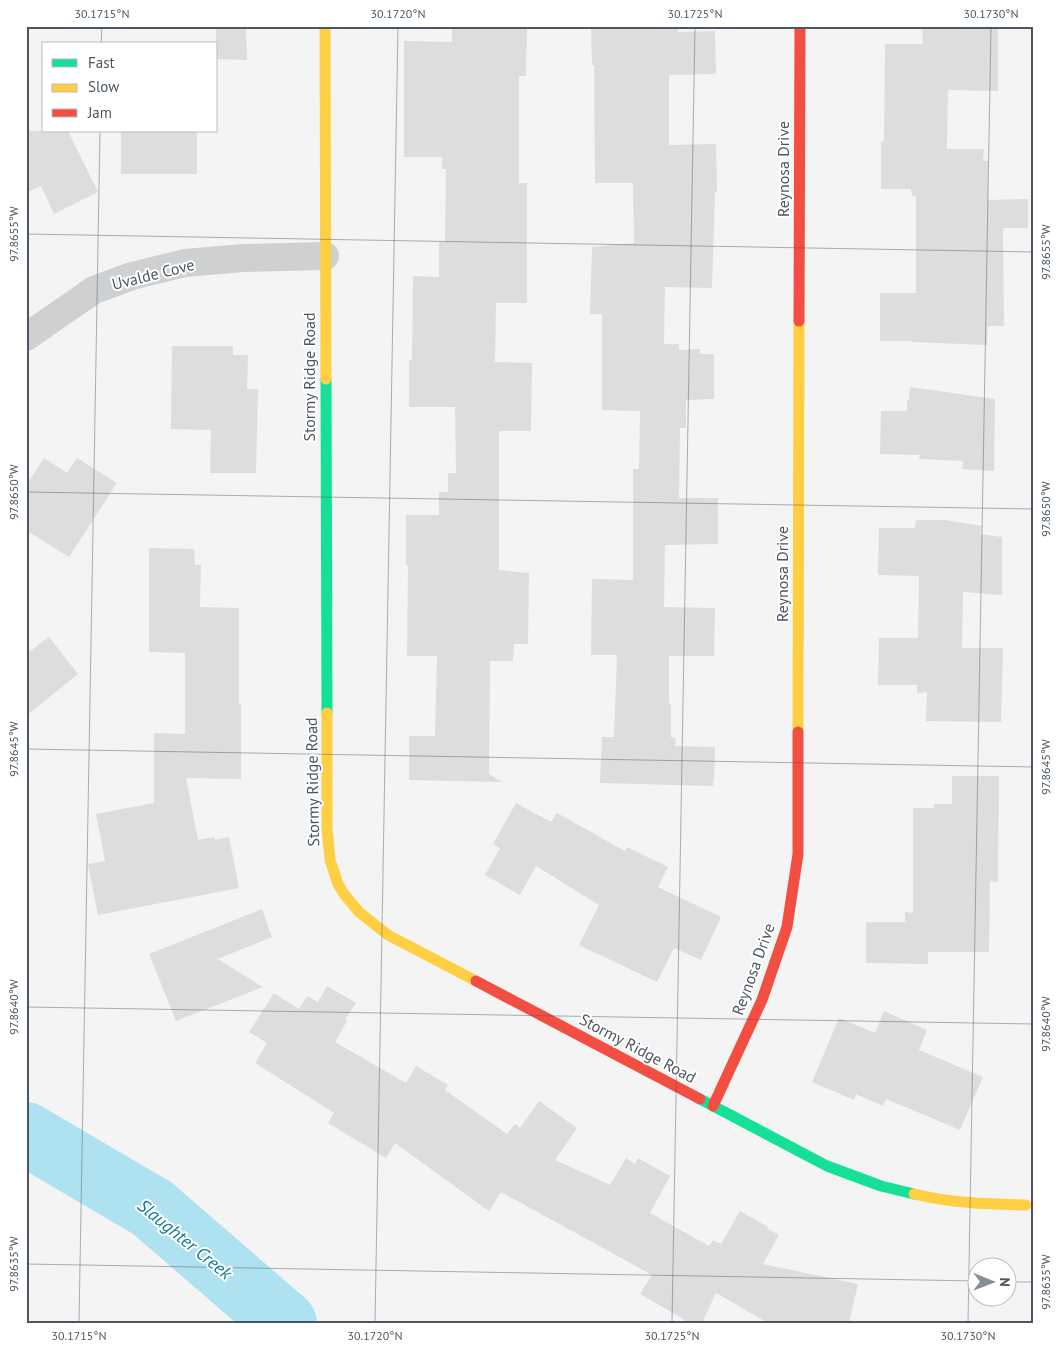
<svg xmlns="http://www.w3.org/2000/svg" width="1060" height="1349" font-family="'PT Sans',sans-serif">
<rect width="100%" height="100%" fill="#f4f4f4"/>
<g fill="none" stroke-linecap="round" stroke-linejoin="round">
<path stroke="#aee2f0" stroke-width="64" d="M26 1134 152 1208 285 1323"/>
</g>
<g fill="#ddddde">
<path d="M216 26H246L247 60 216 59Z"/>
<path d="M452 26H527L526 76H519V183H527V303H496L495 362 532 363 531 431H499V570L529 573 528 644H514L513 661H490L489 774 502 782 409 780V736H435L437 656H407L408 565H406V515H439V492H448V473H456L455 407H409V360H412L413 276 439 277V242H445L446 169H442V157H404V41L452 42Z"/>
<path d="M591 26H678V32L715 31 716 74 669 75V145L716 144 717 192H715L712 288 665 287 664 344H679V350L700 349V354H714V399L686 400V428H680L679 498H718V544L665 545 664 607 715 608 714 656H669V702L671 705V737L676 738 675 746 715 747 714 780H713V786L600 783 602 737H614L617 655H591L592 579 633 580V469H639L640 411 602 410V314H590L592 247 634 243 633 183H595L594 65H592Z"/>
<path d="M922 26H998V91L948 90 947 149H984L983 161H988V200L1028 199V228H1003L1004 326H988L987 345 912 342V341H880V293H916V196H912L911 189H881V141H884L885 44H923Z"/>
<path d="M26 131H68L98 192 54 214 41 186 26 193Z"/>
<rect x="121" y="131" width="76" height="43"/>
<path d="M172 346H233V355H248L247 389H258L256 473H210L211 430 171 429Z"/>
<path d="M910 387 995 399 994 471 962 469 963 461 919 459 920 455 880 454 881 411H907V400H909Z"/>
<path d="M44 458 67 473 77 458 117 483 69 557 26 530V486Z"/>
<path d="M916 520H945L982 526 980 534 1002 537V595L963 592 962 648H1003L1001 722 926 721 927 692 917 693V685H878L879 638H918L919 576 878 575 879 528H915Z"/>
<path d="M149 548 194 549 195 565H201L200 607 239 608V704H241V779L186 778 198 840 214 837 215 840 229 837 239 888 98 915 88 864 105 861 96 814 154 803V733L185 734V653L149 652Z"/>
<path d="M49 637 78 674 26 716V654Z"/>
<path d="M952 776H999L998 882 990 881 989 952H928V964L866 963V922H905V912L913 913V808H934V804H952Z"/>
<path d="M516 803 551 822 557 813 625 851 627 847 668 867 658 887 721 917 701 960 674 948 657 982 579 945 599 905 536 866 520 895 485 875 500 848 493 844Z"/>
<path d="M262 909 272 937 218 959 263 987 176 1021 149 954Z"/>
<path d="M327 986 356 1003 345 1020 347 1021 335 1042 406 1083 416 1066 448 1085 445 1090 507 1134 515 1124 520 1128 539 1101 577 1128 555 1160 610 1185 626 1158 635 1164 638 1158 670 1176 650 1213 709 1246 713 1240 721 1244 740 1211 768 1227V1229L779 1235 763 1264 858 1284 849 1323H768L716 1293 702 1323H690L640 1294 652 1275 501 1192 489 1211 395 1143 386 1158 328 1123 334 1113 255 1063 267 1043 249 1032 274 993 299 1009 307 996 318 1002Z"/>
<path d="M884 1011 927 1030 919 1050 983 1077 960 1130 886 1099 883 1106 856 1094 854 1100 812 1082 839 1018 875 1033Z"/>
</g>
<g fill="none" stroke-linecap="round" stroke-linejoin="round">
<path stroke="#ced0d2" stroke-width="28" d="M26 337 94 290 132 276 185 263 243 258 325 256"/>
<g stroke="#16e098" stroke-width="11">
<path d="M326 379 327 713"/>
<path d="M700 1099 827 1166 881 1186 914 1194"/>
</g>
<g stroke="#ffcf43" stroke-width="11">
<path d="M325 26 326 379"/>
<path d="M327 713V828L330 860 338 884 344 894 359 912 388 935 476 981"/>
<path d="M798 732 799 321"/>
<path d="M914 1194C950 1203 988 1204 1026 1205"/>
</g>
<g stroke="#f24e42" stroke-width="11">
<path d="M799 321 800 26"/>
<path d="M476 981 700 1099"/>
<path d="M713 1106 762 1000 787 927 798 854V732"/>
</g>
</g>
<path fill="none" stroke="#4a5661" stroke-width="1" stroke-opacity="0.45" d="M101 44 102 26M26 234 1034 252M26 492 1034 509M26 749 1034 767M26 1007 1034 1024M26 1264 978 1281M1008 1282H1034M79 1323 100 131M375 1323 398 26M672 1323 695 26M968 1323 991 26"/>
<g text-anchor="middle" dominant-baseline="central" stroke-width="4" stroke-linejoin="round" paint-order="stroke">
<g font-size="16" fill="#4a5661" stroke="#fff">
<text transform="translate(783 169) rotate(-90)">Reynosa Drive</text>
<text transform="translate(153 274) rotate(-14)">Uvalde Cove</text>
<text transform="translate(309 377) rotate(-90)">Stormy Ridge Road</text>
<text transform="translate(782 574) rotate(-90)">Reynosa Drive</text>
<text transform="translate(312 782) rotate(-91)">Stormy Ridge Road</text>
<text transform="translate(753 969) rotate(-70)">Reynosa Drive</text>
<text transform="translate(638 1048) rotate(28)">Stormy Ridge Road</text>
</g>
<g font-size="18" font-style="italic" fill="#0c7c9b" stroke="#fff">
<text transform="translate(185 1239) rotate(39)">Slaughter Creek</text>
</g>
</g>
<rect width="1060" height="1349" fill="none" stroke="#ffffff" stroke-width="55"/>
<rect x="42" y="42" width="175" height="90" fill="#ffffff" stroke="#b7bbc0"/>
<rect x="52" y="59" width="25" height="8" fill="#16e098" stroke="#b7bbc0"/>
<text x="88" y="68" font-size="15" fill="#4a5661">Fast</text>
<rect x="52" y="84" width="25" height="8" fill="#ffcf43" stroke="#b7bbc0"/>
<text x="88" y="92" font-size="15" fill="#4a5661">Slow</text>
<rect x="52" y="109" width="25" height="8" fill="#f24e42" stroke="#b7bbc0"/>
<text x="88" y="118" font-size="15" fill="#4a5661">Jam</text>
<g transform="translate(992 1282) rotate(91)"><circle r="24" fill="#ffffff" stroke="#b7bbc0"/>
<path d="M0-4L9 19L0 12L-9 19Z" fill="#868d94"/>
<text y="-8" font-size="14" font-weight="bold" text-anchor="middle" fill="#4a5661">N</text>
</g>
<rect x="28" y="28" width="1004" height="1294" fill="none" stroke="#4a5661" stroke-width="2"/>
<g font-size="12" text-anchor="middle" fill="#4a5661">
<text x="102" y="18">30.1715°N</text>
<text x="398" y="18">30.1720°N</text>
<text x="695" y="18">30.1725°N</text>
<text x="991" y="18">30.1730°N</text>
<text transform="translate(14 234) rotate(-90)" y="4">97.8655°W</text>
<text transform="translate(1046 252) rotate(-90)" y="4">97.8655°W</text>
<text transform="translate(14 492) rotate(-90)" y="4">97.8650°W</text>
<text transform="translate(1046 509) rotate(-90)" y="4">97.8650°W</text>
<text transform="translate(14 749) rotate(-90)" y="4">97.8645°W</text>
<text transform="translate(1046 767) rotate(-90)" y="4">97.8645°W</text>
<text transform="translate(14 1007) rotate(-90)" y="4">97.8640°W</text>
<text transform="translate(1046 1024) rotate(-90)" y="4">97.8640°W</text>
<text transform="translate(14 1264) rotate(-90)" y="4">97.8635°W</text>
<text transform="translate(1046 1282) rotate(-90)" y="4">97.8635°W</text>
<text x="79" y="1340">30.1715°N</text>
<text x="375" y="1340">30.1720°N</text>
<text x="672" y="1340">30.1725°N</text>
<text x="968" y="1340">30.1730°N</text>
</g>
</svg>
